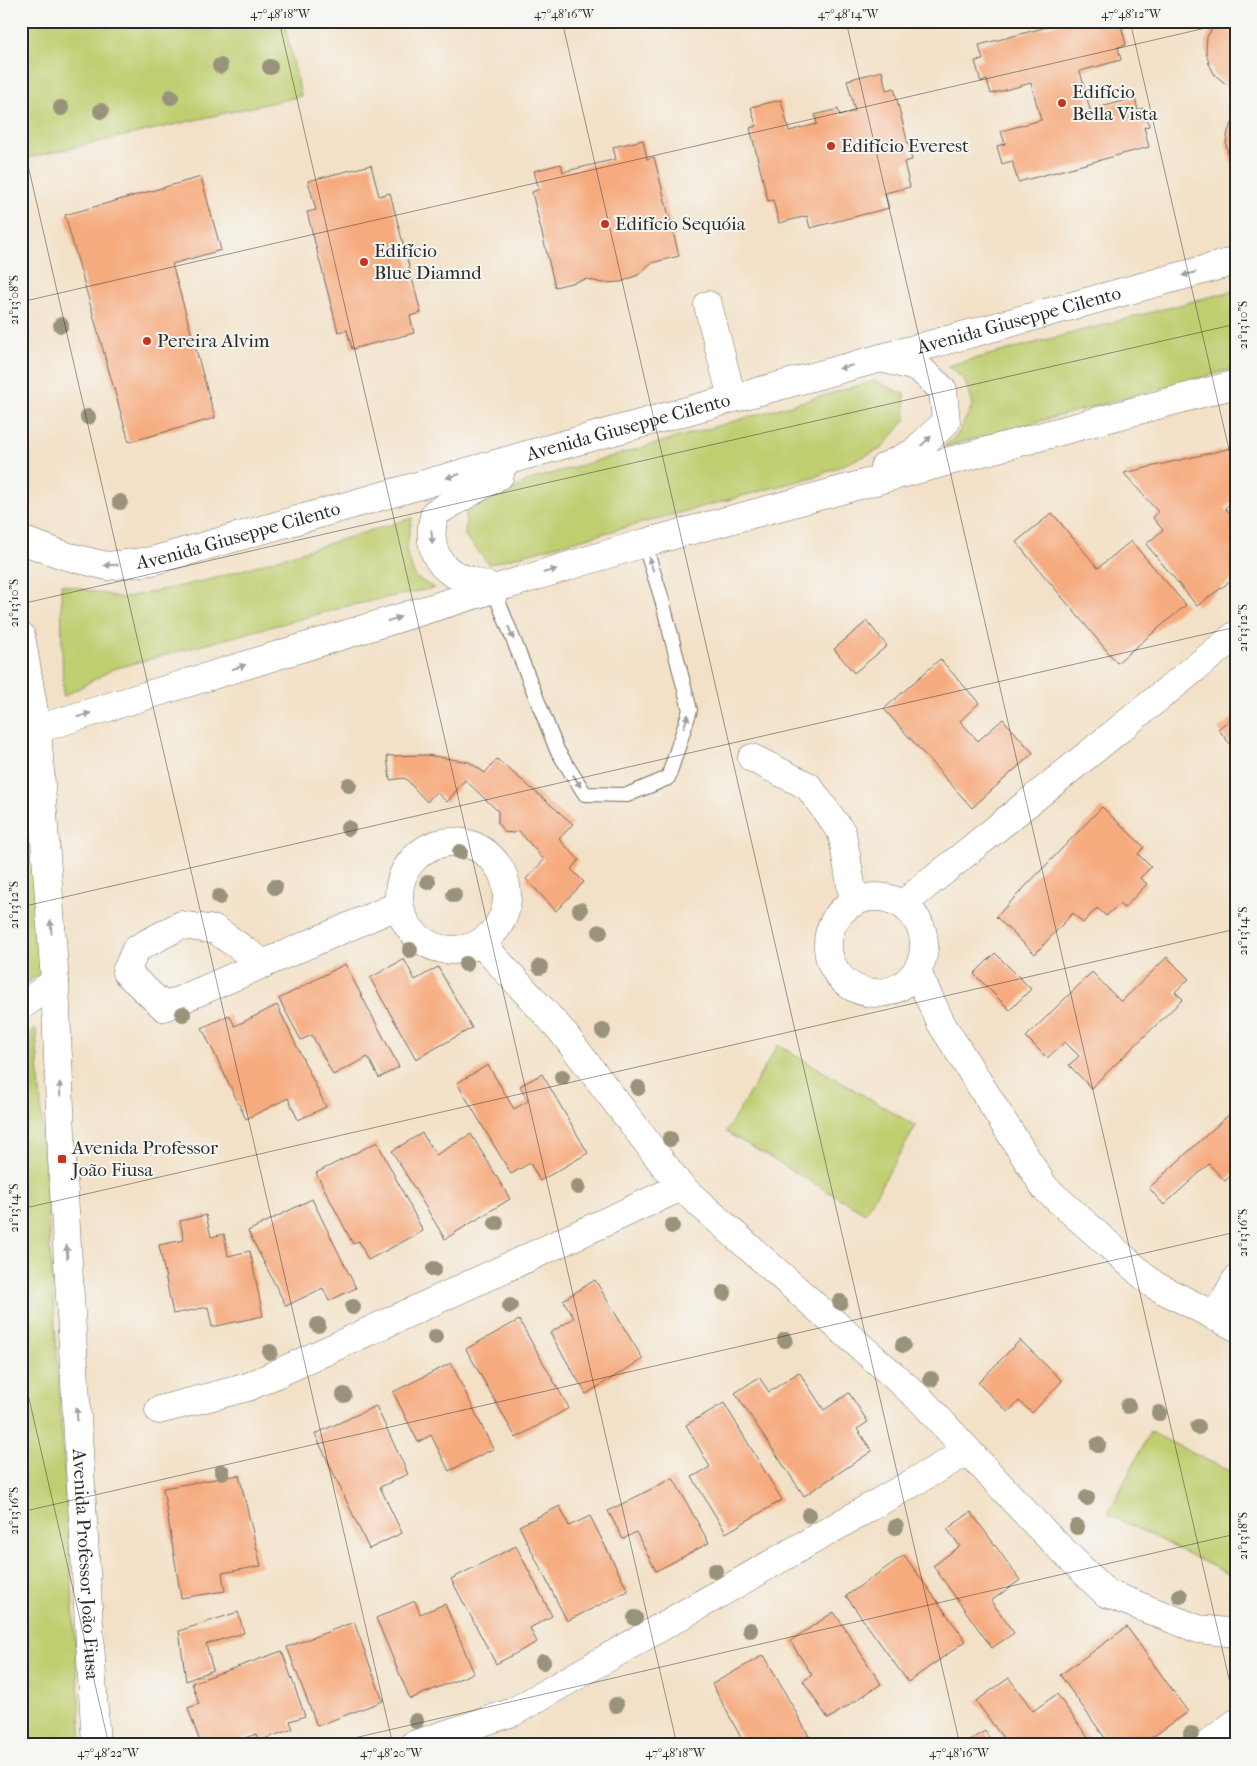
<svg xmlns="http://www.w3.org/2000/svg" width="1257" height="1766" font-family="'IM FELL French Canon',serif">
<rect width="100%" height="100%" fill="#f6f6f2"/>
<filter id="ink" filterUnits="userSpaceOnUse"><feTurbulence type="fractalNoise" baseFrequency=".02" numOctaves="2"/><feDisplacementMap in="SourceGraphic" scale="10" xChannelSelector="R" yChannelSelector="G"/><feConvolveMatrix kernelMatrix="1 2 1 2 8 2 1 2 1" color-interpolation-filters="sRGB"/></filter>
<filter id="wash" filterUnits="userSpaceOnUse"><feTurbulence type="fractalNoise" baseFrequency=".0096" numOctaves="4" result="noise"/><feDisplacementMap in="SourceGraphic" scale="20" xChannelSelector="R" yChannelSelector="G"/><feGaussianBlur stdDeviation="1.12" result="paint"/><feColorMatrix in="noise" values="0 0 0 0 0 0 0 0 0 0 0 0 0 0 0 0 0 1.4 0 .05"/><feComposite in="paint" operator="in"/></filter>
<g filter="url(#wash)">
<rect width="100%" height="100%" fill="#f3e1c7"/>
<g fill="#bfce70" stroke="#757c4e">
<path d="M21 21H284L301 96 23 159 21 141Z"/>
<path d="M1236 290V368L944 447 958 434 973 404 964 379 947 366Z"/>
<path d="M874 381 904 394 906 419 881 449 817 476 489 564 465 536 466 512 533 479Z"/>
<path d="M412 518 406 551 415 577 434 588 352 605 113 669 63 697 61 584 122 598 209 580Z"/>
<path d="M21 741 25 753 42 972 28 982H21Z"/>
<path d="M36 1029 82 1745H21V1039Z"/>
<path d="M778 1045 916 1126 865 1213 726 1132Z"/>
<path d="M1150 1432 1236 1474V1578L1108 1514Z"/>
</g>
<g id="blocks">
<g fill="#f6ab7f">
<path d="M1070 21H1120L1126 45 1118 47 1121 60 1080 71 1090 110 1135 98 1138 110 1144 108 1149 126 1144 127 1149 147 1018 182 1012 161 1002 164 997 146 1005 144 1001 131 1041 120 1031 83 991 94 987 80 981 82 975 61 983 60 979 45Z"/>
<path d="M1217 21H1236V87L1226 84 1215 75 1209 64 1206 51 1207 37Z"/>
<path d="M882 71 886 90 894 88 912 160 904 162 910 187 885 193 889 208 810 228 807 216 779 223 773 200 768 201 750 128 756 126 751 107 781 100 789 131 817 124 815 115 838 109 840 116 855 111 847 80Z"/>
<path d="M1236 116V169L1229 158 1226 144 1228 131Z"/>
<path d="M643 140 647 159 654 157 679 256 651 263 638 275 621 282 602 283 587 279 555 287 532 192 539 189 534 171 561 164 563 172 616 159 613 147Z"/>
<path d="M371 165 379 196 390 193 421 313 410 316 414 333 352 349 347 330 338 332 307 212 316 210 308 181Z"/>
<path d="M201 177 221 250 172 264 215 418 129 442 65 215Z"/>
<path d="M1236 447V499L1225 508 1236 520V577L1197 606 1146 544 1163 530 1153 518 1158 512 1124 473Z"/>
<path d="M1052 513 1098 568 1131 541 1186 605 1117 663 1016 542Z"/>
<path d="M867 621 887 646 854 673 834 649Z"/>
<path d="M940 659 979 703 960 721 978 741 1003 719 1033 753 972 808 884 709Z"/>
<path d="M1236 715V751L1218 729Z"/>
<path d="M427 755 469 762 485 773 497 759 573 824 559 839 579 860 571 869 584 882 556 911 526 879 544 860 519 831 513 833 504 832 498 823V811L465 780 447 802 436 792 427 802 405 778 390 780 387 756Z"/>
<path d="M1102 807 1144 847 1138 854 1151 867 1140 878 1147 884 1124 908 1119 904 1106 916 1097 908 1083 923 1073 913 1035 954 996 917Z"/>
<path d="M995 953 1031 989 1010 1010 974 974Z"/>
<path d="M1167 957 1189 979 1175 992 1183 999 1091 1088 1069 1065 1079 1056 1065 1042 1047 1058 1026 1037 1092 972 1121 1002Z"/>
<path d="M404 959 415 980 438 967 472 1028 416 1059 370 978Z"/>
<path d="M345 964 399 1067 379 1078 368 1057 333 1075 312 1035 301 1040 279 999Z"/>
<path d="M277 1005 326 1107 298 1120 288 1098 246 1119 202 1028 229 1015 235 1026Z"/>
<path d="M488 1065 514 1109 528 1101 520 1086 542 1074 588 1153 540 1181 530 1163 511 1174 457 1083Z"/>
<path d="M1236 1108V1171L1225 1181 1209 1164 1164 1205 1149 1188Z"/>
<path d="M422 1133 436 1155 471 1134 510 1199 445 1239 392 1151Z"/>
<path d="M377 1142 423 1231 368 1260 359 1241 353 1244 316 1173Z"/>
<path d="M312 1199 356 1288 329 1301 323 1288 286 1306 248 1231Z"/>
<path d="M206 1215 211 1237 224 1234 228 1256 250 1251 263 1316 212 1327 208 1307 173 1314 159 1245 184 1240 180 1221Z"/>
<path d="M595 1280 643 1359 586 1394 550 1333 574 1318 563 1300Z"/>
<path d="M519 1320 569 1408 516 1438 466 1349Z"/>
<path d="M1020 1340 1062 1381 1032 1413 1019 1401 1008 1412 978 1383Z"/>
<path d="M451 1363 493 1449 449 1471 431 1435 418 1442 393 1392Z"/>
<path d="M799 1372 824 1410 849 1393 868 1422 857 1429 872 1451 804 1496 735 1393 759 1377 769 1392Z"/>
<path d="M724 1403 782 1500 726 1533 692 1477 710 1467 686 1425Z"/>
<path d="M376 1406 408 1474 380 1487 402 1533 369 1549 315 1434Z"/>
<path d="M239 1475 261 1566 222 1573 225 1591 181 1598 163 1488Z"/>
<path d="M673 1478 709 1543 656 1571 636 1532 623 1539 608 1511Z"/>
<path d="M560 1506 569 1526 590 1516 628 1591 567 1621 519 1526Z"/>
<path d="M971 1512 1020 1580 991 1601 1014 1633 992 1648 933 1566 960 1546 947 1529Z"/>
<path d="M516 1546 552 1616 530 1628 537 1642 496 1664 451 1579Z"/>
<path d="M904 1555 966 1641 908 1682 846 1596Z"/>
<path d="M415 1601 420 1614 445 1604 474 1673 410 1699 376 1618Z"/>
<path d="M238 1612 244 1633 206 1644 213 1670 186 1681 179 1631Z"/>
<path d="M834 1612 881 1684 828 1719 803 1681 812 1675 790 1641Z"/>
<path d="M354 1622 383 1701 317 1726 287 1647Z"/>
<path d="M1127 1627 1188 1712 1141 1745H1110L1060 1675Z"/>
<path d="M282 1651 305 1716 290 1721 293 1729 258 1741 256 1734 226 1745H201L188 1708 199 1704 192 1683Z"/>
<path d="M764 1655 810 1738 798 1745H745L712 1684Z"/>
<path d="M1009 1678 1033 1711 1057 1694 1093 1745H1008L976 1701Z"/>
<path d="M985 1731 994 1745H963Z"/>
</g>
</g>
</g>
<g filter="url(#ink)">
<use href="#blocks" fill-opacity="0" stroke="#716b62" stroke-width="1"/>
<g fill="none" stroke-linecap="round" stroke-linejoin="round">
<defs>
<path id="service" d="M493 588 557 750 585 794 627 795 668 778 690 710 661 596 644 543"/>
<g id="minor">
<path d="M708 305 732 398"/>
<path d="M752 758 808 786 842 833 854 902"/>
<circle cx="453" cy="896" r="54"/>
<circle cx="876" cy="945" r="48"/>
<path d="M903 904 1236 635"/>
<path d="M481 943 560 1029 681 1187 921 1400 1035 1523 1106 1593 1198 1629 1236 1633"/>
<path d="M264 964 216 930 181 925 136 949 126 972 164 1007 399 905"/>
<path d="M917 972 941 1023 1045 1188 1154 1285 1236 1327"/>
<path d="M1215 1317 1236 1280"/>
<path d="M159 1410 248 1387 681 1187"/>
<path d="M413 1745 513 1712 968 1451"/>
<path d="M1207 1745 1236 1723"/>
</g>
<g id="tertiary">
<path d="M881 358 919 368 943 390 946 422 913 453 884 467"/>
<path id="s1" d="M21 540 66 556 107 566 152 561 548 449 1236 261"/>
<path d="M493 588C481 583 463 580 452 573 431 559 428 535 435 513L500 475"/>
<path d="M37 729 644 543 1236 384"/>
</g>
<g id="secondary">
<path id="s2" d="M21 636 37 729 55 982 62 1159 96 1745"/>
<path d="M21 1006 55 982"/>
</g>
</defs>
<use href="#service" stroke="#716b62" stroke-width="16"/>
<use href="#minor" stroke="#716b62" stroke-width="29"/>
<use href="#tertiary" stroke="#716b62" stroke-width="29"/>
<use href="#secondary" stroke="#716b62" stroke-width="29"/>
<use href="#service" stroke="#fff" stroke-width="14"/>
<use href="#minor" stroke="#fff" stroke-width="28"/>
<use href="#tertiary" stroke="#fff" stroke-width="28"/>
<use href="#secondary" stroke="#fff" stroke-width="28"/>
</g>
<g fill="#99937b">
<circle cx="220" cy="66" r="8"/>
<circle cx="270" cy="67" r="8"/>
<circle cx="171" cy="97" r="8"/>
<circle cx="61" cy="108" r="8"/>
<circle cx="101" cy="111" r="8"/>
<circle cx="61" cy="325" r="8"/>
<circle cx="88" cy="417" r="8"/>
<circle cx="120" cy="502" r="8"/>
<circle cx="349" cy="785" r="8"/>
<circle cx="348" cy="828" r="8"/>
<circle cx="460" cy="852" r="8"/>
<circle cx="428" cy="882" r="8"/>
<circle cx="275" cy="887" r="8"/>
<circle cx="454" cy="895" r="8"/>
<circle cx="219" cy="897" r="8"/>
<circle cx="580" cy="910" r="8"/>
<circle cx="600" cy="932" r="8"/>
<circle cx="410" cy="950" r="8"/>
<circle cx="466" cy="964" r="8"/>
<circle cx="540" cy="967" r="8"/>
<circle cx="183" cy="1014" r="8"/>
<circle cx="603" cy="1031" r="8"/>
<circle cx="562" cy="1077" r="8"/>
<circle cx="638" cy="1088" r="8"/>
<circle cx="670" cy="1139" r="8"/>
<circle cx="578" cy="1187" r="8"/>
<circle cx="496" cy="1223" r="8"/>
<circle cx="672" cy="1226" r="8"/>
<circle cx="434" cy="1269" r="8"/>
<circle cx="724" cy="1293" r="8"/>
<circle cx="840" cy="1302" r="8"/>
<circle cx="510" cy="1306" r="8"/>
<circle cx="353" cy="1307" r="8"/>
<circle cx="318" cy="1325" r="8"/>
<circle cx="435" cy="1337" r="8"/>
<circle cx="785" cy="1340" r="8"/>
<circle cx="903" cy="1345" r="8"/>
<circle cx="270" cy="1352" r="8"/>
<circle cx="931" cy="1379" r="8"/>
<circle cx="344" cy="1395" r="8"/>
<circle cx="1128" cy="1406" r="8"/>
<circle cx="1159" cy="1413" r="8"/>
<circle cx="1198" cy="1427" r="8"/>
<circle cx="1098" cy="1445" r="8"/>
<circle cx="222" cy="1472" r="8"/>
<circle cx="1087" cy="1498" r="8"/>
<circle cx="809" cy="1515" r="8"/>
<circle cx="896" cy="1527" r="8"/>
<circle cx="1077" cy="1527" r="8"/>
<circle cx="715" cy="1571" r="8"/>
<circle cx="1180" cy="1596" r="8"/>
<circle cx="635" cy="1618" r="8"/>
<circle cx="750" cy="1630" r="8"/>
<circle cx="543" cy="1662" r="8"/>
<circle cx="616" cy="1705" r="8"/>
<circle cx="416" cy="1721" r="8"/>
<circle cx="1191" cy="1734" r="8"/>
</g>
<defs><path id="oneway-solid" d="M-6-.8H1V-3.2L6.5 0L1 3.2V.8H-6Z" transform="scale(1.25)"/></defs>
<g fill="#a0a0a0">
<use href="#oneway-solid" transform="translate(1189 274) rotate(165)"/>
<use href="#oneway-solid" transform="translate(846 367) rotate(165)"/>
<use href="#oneway-solid" transform="translate(926 441) rotate(-43)"/>
<use href="#oneway-solid" transform="translate(453 476) rotate(164)"/>
<use href="#oneway-solid" transform="translate(432 537) rotate(85)"/>
<use href="#oneway-solid" transform="translate(651 564) rotate(-108)"/>
<use href="#oneway-solid" transform="translate(111 565) rotate(179)"/>
<use href="#oneway-solid" transform="translate(550 571) rotate(-16)"/>
<use href="#oneway-solid" transform="translate(394 619) rotate(-17)"/>
<use href="#oneway-solid" transform="translate(511 633) rotate(68)"/>
<use href="#oneway-solid" transform="translate(239 667) rotate(-17)"/>
<use href="#oneway-solid" transform="translate(84 715) rotate(-17)"/>
<use href="#oneway-solid" transform="translate(686 721) rotate(-72)"/>
<use href="#oneway-solid" transform="translate(577 781) rotate(58)"/>
<use href="#oneway-solid" transform="translate(51 927) rotate(-94)"/>
<use href="#oneway-solid" transform="translate(60 1089) rotate(-92)"/>
<use href="#oneway-solid" transform="translate(67 1252) rotate(-93)"/>
<use href="#oneway-solid" transform="translate(77 1414) rotate(-93)"/>
</g>
</g>
<path fill="none" stroke="#2b2b2b" stroke-width="1" stroke-opacity="0.45" d="M279 21 677 1745M562 21 960 1745M846 21 1236 1709M1130 21 1236 480M21 135 393 1745M21 302 1236 21M21 604 1236 324M21 907 1236 627M21 1209 1236 929M21 1364 109 1745M21 1512 1236 1232M324 1745 1236 1534"/>
<g fill="#c8321e" stroke="#f6f6f2" stroke-width="2">
<circle cx="1062" cy="103" r="5"/>
<circle cx="831" cy="146" r="5"/>
<circle cx="605" cy="224" r="5"/>
<circle cx="364" cy="262" r="5"/>
<circle cx="147" cy="341" r="5"/>
<rect x="57" y="1154" width="10" height="10" rx="2.5"/>
</g>
<g text-anchor="middle" dominant-baseline="central" stroke-width="4" stroke-linejoin="round" paint-order="stroke">
<g font-size="19" fill="#2b2b2b" stroke="#f6f6f2" text-anchor="start">
<text x="1072" y="92">Edifício<tspan x="1072" dy="22">Bella Vista</tspan></text>
<text x="841" y="146">Edifício Everest</text>
<text x="615" y="224">Edifício Sequóia</text>
<text x="374" y="251">Edifício<tspan x="374" dy="22">Blue Diamnd</tspan></text>
<text x="157" y="341">Pereira Alvim</text>
<text x="72" y="1148">Avenida Professor<tspan x="72" dy="22">João Fiusa</tspan></text>
</g>
<g font-size="19" fill="#2b2b2b" stroke="#f6f6f2">
<text stroke="none"><textPath href="#s1" startOffset="1035">Avenida Giuseppe Cilento</textPath></text>
<text stroke="none"><textPath href="#s1" startOffset="630">Avenida Giuseppe Cilento</textPath></text>
<text stroke="none"><textPath href="#s1" startOffset="225">Avenida Giuseppe Cilento</textPath></text>
<text stroke="none"><textPath href="#s2" startOffset="931">Avenida Professor João Fiusa</textPath></text>
</g>
</g>
<rect width="1257" height="1766" fill="none" stroke="#f6f6f2" stroke-width="55"/>
<rect x="28" y="28" width="1202" height="1710" fill="none" stroke="#2b2b2b" stroke-width="2"/>
<g font-size="12" text-anchor="middle" fill="#2b2b2b">
<text x="280" y="18">47°48'18"W</text>
<text x="564" y="18">47°48'16"W</text>
<text x="848" y="18">47°48'14"W</text>
<text x="1131" y="18">47°48'12"W</text>
<text transform="translate(14 300) rotate(-90)" y="4">21°13'08"S</text>
<text transform="translate(1243 325) rotate(-90)" y="4">21°13'10"S</text>
<text transform="translate(14 603) rotate(-90)" y="4">21°13'10"S</text>
<text transform="translate(1243 628) rotate(-90)" y="4">21°13'12"S</text>
<text transform="translate(14 905) rotate(-90)" y="4">21°13'12"S</text>
<text transform="translate(1243 931) rotate(-90)" y="4">21°13'14"S</text>
<text transform="translate(14 1208) rotate(-90)" y="4">21°13'14"S</text>
<text transform="translate(1243 1233) rotate(-90)" y="4">21°13'16"S</text>
<text transform="translate(14 1511) rotate(-90)" y="4">21°13'16"S</text>
<text transform="translate(1243 1536) rotate(-90)" y="4">21°13'18"S</text>
<text x="108" y="1757">47°48'22"W</text>
<text x="391" y="1757">47°48'20"W</text>
<text x="675" y="1757">47°48'18"W</text>
<text x="959" y="1757">47°48'16"W</text>
</g>
</svg>
